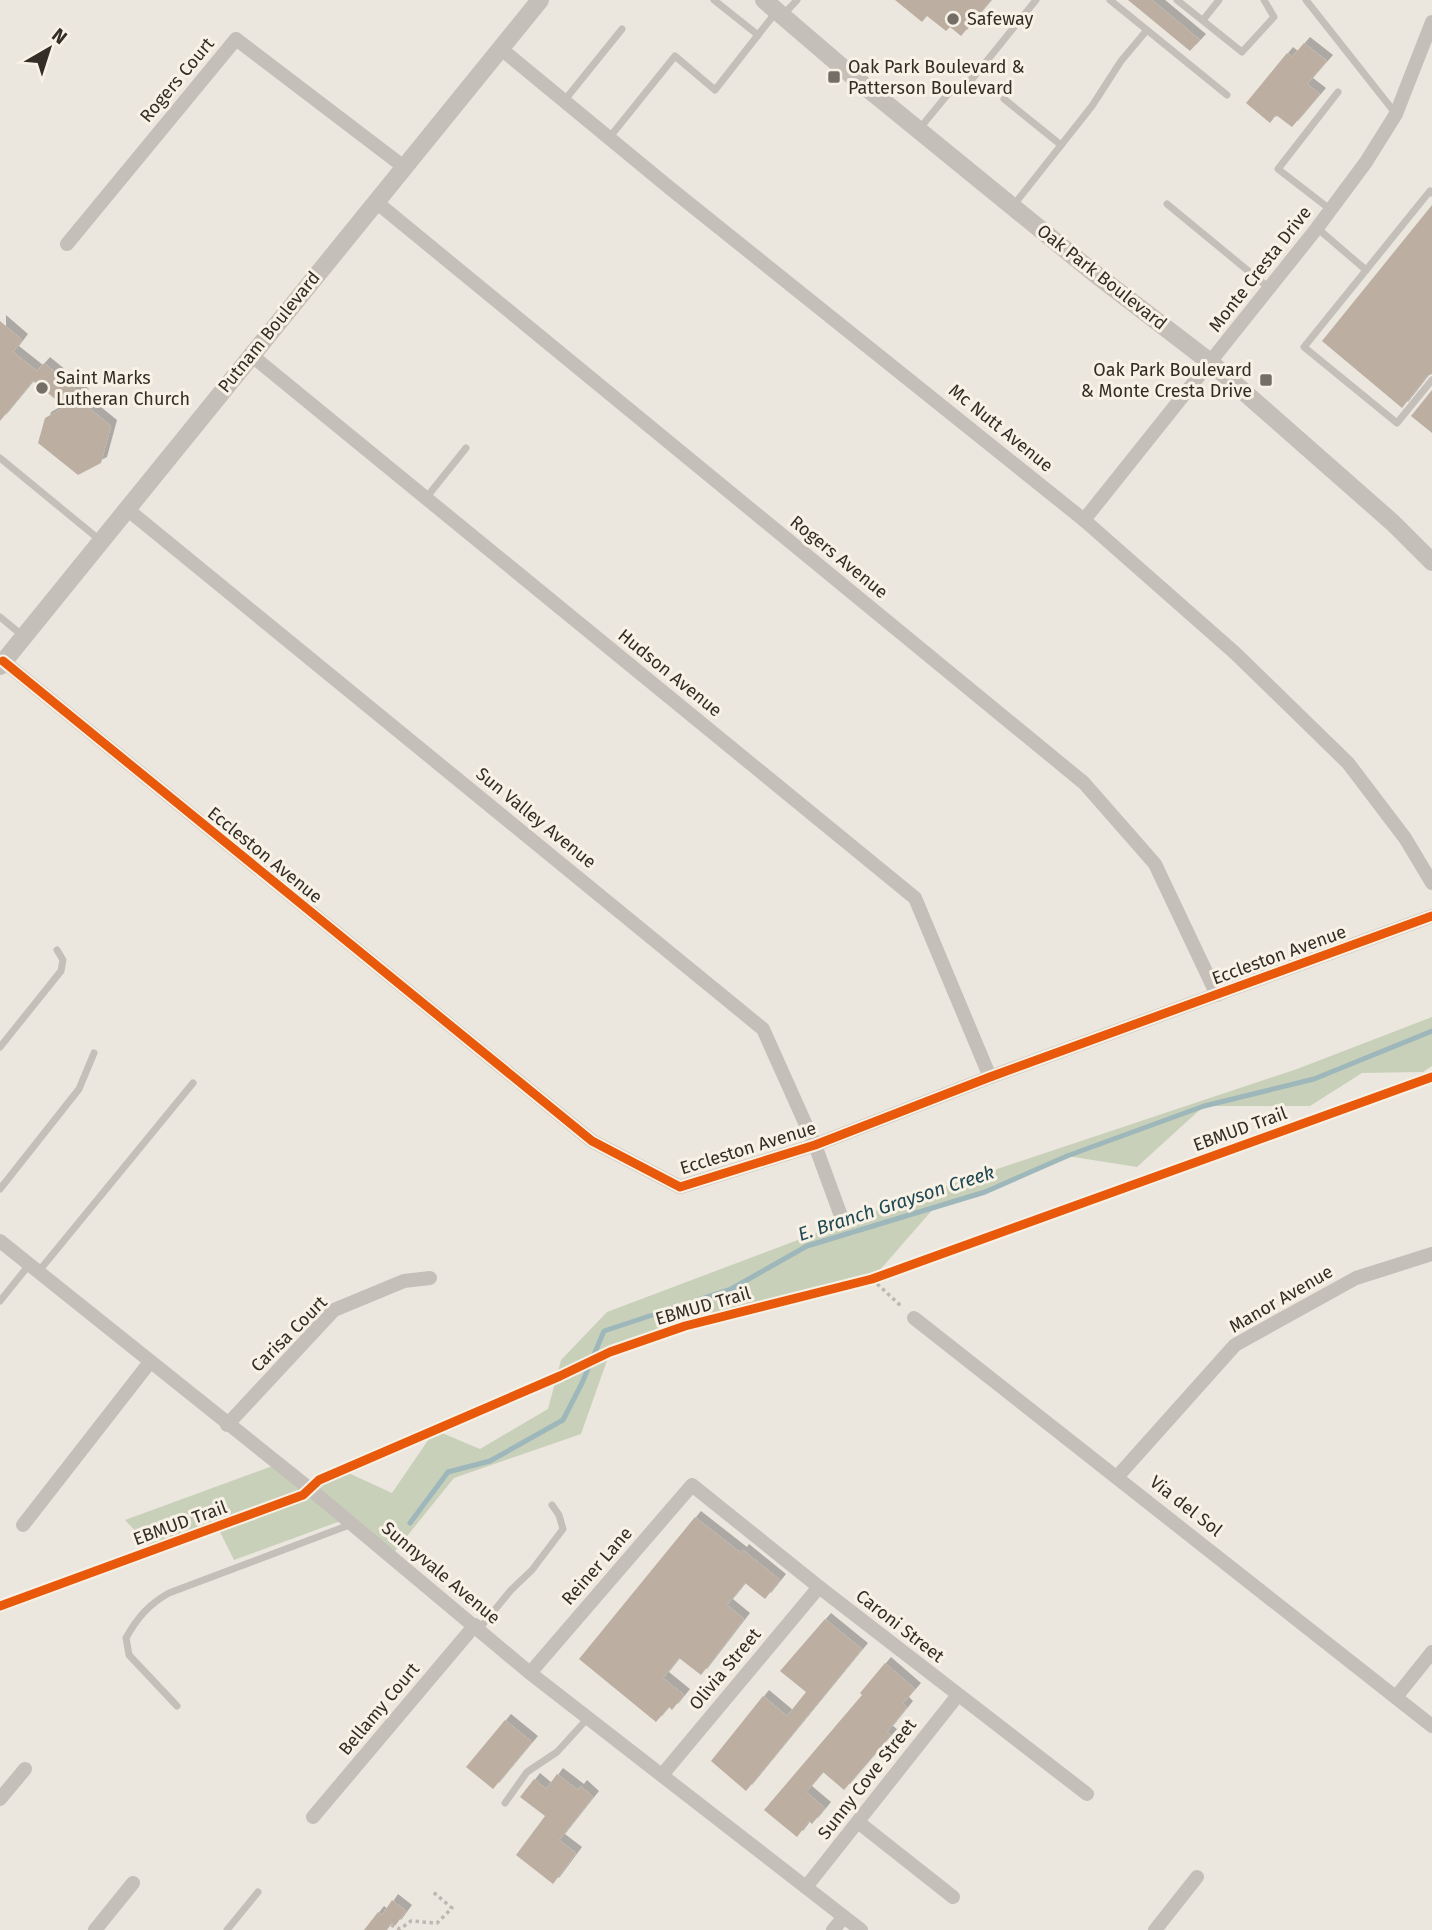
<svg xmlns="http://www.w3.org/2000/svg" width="1432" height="1930" font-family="'Fira Sans',sans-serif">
<defs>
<filter id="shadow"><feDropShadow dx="6" dy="-6" stdDeviation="0" flood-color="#0004"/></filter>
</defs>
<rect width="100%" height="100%" fill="#ebe7df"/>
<path fill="#c9d0ba" d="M1432 1017V1066L1423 1072 1362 1073 1310 1106H1204L1137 1167 1067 1156 985 1192 934 1208 872 1279 685 1326 610 1352 581 1434 454 1478 391 1556 346 1519 234 1560 217 1526 152 1549 125 1520 275 1465 309 1489 319 1480 342 1470 392 1493 435 1430 480 1449 548 1409 561 1360 607 1312 901 1201 1297 1069Z"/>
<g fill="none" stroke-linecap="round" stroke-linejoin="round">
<path stroke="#9db7bb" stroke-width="5" d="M410 1523 448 1472 490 1461 563 1420 582 1383 604 1331 731 1289 807 1246 985 1192 1067 1156 1204 1106 1314 1079 1432 1031"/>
</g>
<g fill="#bdaea2" filter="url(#shadow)">
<path d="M895 0H991L961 36 950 27 946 31 927 16 922 22Z"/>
<path d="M1128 0H1152L1200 40 1190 51Z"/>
<path d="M1304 43 1327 61 1307 84 1320 94 1292 127 1276 115 1270 123 1246 103 1287 53 1292 57Z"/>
<path d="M1432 205V374L1427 376 1402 408 1322 341Z"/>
<path d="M0 321 22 340 13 352 37 371 44 363 83 395 79 400 111 426 101 463 78 475 38 443 45 418 65 407 33 381 0 421Z"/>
<path d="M1432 390V433L1411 416Z"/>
<path d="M695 1517 741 1553 743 1550 780 1580 765 1599 745 1583 727 1605 744 1619 701 1675 679 1658 663 1678 684 1695 672 1710 669 1707 656 1722 579 1659Z"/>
<path d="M825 1619 862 1649 746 1791 711 1761 763 1696 787 1716 806 1692 780 1671Z"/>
<path d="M885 1663 915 1689 903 1703 907 1707 887 1732 891 1735 844 1790 823 1772 806 1792 825 1808 812 1824 809 1821 797 1837 764 1810 862 1695 860 1693Z"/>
<path d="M505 1720 532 1742 493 1789 466 1767Z"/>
<path d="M557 1774 578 1790 581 1786 593 1797 559 1840 576 1853 553 1884 516 1855 545 1816 520 1797 534 1779 546 1789Z"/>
<path d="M392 1900 406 1911 395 1926 392 1923 387 1930H364L378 1912 382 1915Z"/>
</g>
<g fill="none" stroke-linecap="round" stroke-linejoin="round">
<g stroke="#bdb8b1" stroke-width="3.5" stroke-dasharray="3.5 3.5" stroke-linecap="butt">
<path d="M872 1279 902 1307"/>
<path d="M391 1925 400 1929 411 1921 437 1923 452 1908 433 1892"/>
</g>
<g stroke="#c4bfb8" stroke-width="7">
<path d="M714 0 758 35 777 11"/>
<path d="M1110 0 1147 30"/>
<path d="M1177 0 1242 52 1274 17 1264 0"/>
<path d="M1306 0 1396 114"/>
<path d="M783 15 797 0"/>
<path d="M1203 20 1219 0"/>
<path d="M1004 99 1061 145"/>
<path d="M564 101 622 29"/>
<path d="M920 128 948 94 973 78 1036 0"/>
<path d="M609 138 675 56 715 90 758 35"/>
<path d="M1432 193 1430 191 1304 347 1397 423 1432 380"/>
<path d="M1167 204 1269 288"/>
<path d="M1013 206 1092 106 1121 61 1147 30 1227 95"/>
<path d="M1331 210 1278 169 1338 92"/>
<path d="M1317 228 1366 270"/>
<path d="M0 458 101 541"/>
<path d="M426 498 466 448"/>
<path d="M0 617 23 636"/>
<path d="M0 1047 61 971 63 960 57 950"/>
<path d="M0 1189 79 1089 94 1053"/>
<path d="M39 1271 193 1083"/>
<path d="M0 1301 29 1265"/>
<path d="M479 1629 511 1590 532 1570 563 1529 559 1515 552 1505"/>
<path d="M177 1706 129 1655 126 1638C137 1618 149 1604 169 1593L352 1524"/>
<path d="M505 1803 527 1772 557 1752 588 1718"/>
<path d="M227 1930 258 1892"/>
</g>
<g stroke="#c4bfb8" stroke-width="14">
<path d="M500 48 671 189 1084 520 1235 653 1348 763 1405 838 1432 883"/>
<path d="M375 201 1084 783 1155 864 1217 995"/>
<path d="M67 244 236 39 404 167"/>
<path d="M251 355 915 898 990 1077"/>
<path d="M127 509 763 1029 815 1145 841 1216"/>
<path d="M1084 520 1317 228 1366 162 1396 114 1432 22"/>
<path d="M3 661 592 1141 680 1187 815 1145 990 1077 1432 916"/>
<path d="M0 1241 310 1489 530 1673 861 1930"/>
<path d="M914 1318 1432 1726"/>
<path d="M227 1425 334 1310 404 1281 430 1278"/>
<path d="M1117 1477 1235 1345 1356 1278 1432 1254"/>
<path d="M23 1525 150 1362"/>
<path d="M530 1673 692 1485 819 1587 1087 1794"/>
<path d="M1396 1697 1432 1652"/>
<path d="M662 1775 819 1587"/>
<path d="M0 1799 25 1769"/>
<path d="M313 1817 475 1625"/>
<path d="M858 1822 953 1897"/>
<path d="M806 1887 958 1695"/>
<path d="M95 1930 133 1883"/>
<path d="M833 1930 844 1917"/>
<path d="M1155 1930 1197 1877"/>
</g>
<g stroke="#c4bfb8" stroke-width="18">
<path d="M764 0 856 79 1094 273 1210 362 1393 523 1432 562"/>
<path d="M0 666 540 0"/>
</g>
<defs>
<g id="cycleway">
<path d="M3 661 592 1141 680 1187 815 1145 990 1077 1432 916"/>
<path d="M0 1606 303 1495 319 1480 560 1376 610 1352 685 1326 872 1279 1432 1077"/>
</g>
</defs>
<use href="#cycleway" stroke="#f8f2e6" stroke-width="13"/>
<use href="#cycleway" stroke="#e8590c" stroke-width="9"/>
</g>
<g fill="#746e67" stroke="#f8f2e6" stroke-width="2.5">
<circle cx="953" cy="19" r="7"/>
<rect x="827" y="70" width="14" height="14" rx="3.5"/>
<rect x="1259" y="373" width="14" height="14" rx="3.5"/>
<circle cx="42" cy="388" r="7"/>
</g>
<g text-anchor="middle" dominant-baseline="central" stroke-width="6" stroke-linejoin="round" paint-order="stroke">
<g font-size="18" fill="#342d27" stroke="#f8f2e6" text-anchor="start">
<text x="967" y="19">Safeway</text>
<text x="848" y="67">Oak Park Boulevard &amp;<tspan x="848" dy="21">Patterson Boulevard</tspan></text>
<text x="1252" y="370" text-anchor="end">Oak Park Boulevard<tspan x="1252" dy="21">&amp; Monte Cresta Drive</tspan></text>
<text x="56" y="378">Saint Marks<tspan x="56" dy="21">Lutheran Church</tspan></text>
</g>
<g font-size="18" fill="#342d27" stroke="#f8f2e6">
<text transform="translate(177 80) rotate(-50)">Rogers Court</text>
<text transform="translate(1260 269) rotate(-52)">Monte Cresta Drive</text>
<text transform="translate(1102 277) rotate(38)">Oak Park Boulevard</text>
<text transform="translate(269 332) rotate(-51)">Putnam Boulevard</text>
<text transform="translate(1001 428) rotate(39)">Mc Nutt Avenue</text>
<text transform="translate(839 557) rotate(39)">Rogers Avenue</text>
<text transform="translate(670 673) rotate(39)">Hudson Avenue</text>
<text transform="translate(536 818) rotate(39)">Sun Valley Avenue</text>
<text transform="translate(265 855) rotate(39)">Eccleston Avenue</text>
<text transform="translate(1279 955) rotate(-20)">Eccleston Avenue</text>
<text transform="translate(1240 1129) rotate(-20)">EBMUD Trail</text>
<text transform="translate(748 1148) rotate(-17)">Eccleston Avenue</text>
<text transform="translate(1281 1299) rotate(-30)">Manor Avenue</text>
<text transform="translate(703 1306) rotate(-16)">EBMUD Trail</text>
<text transform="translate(289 1334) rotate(-45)">Carisa Court</text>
<text transform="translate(1186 1506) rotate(38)">Via del Sol</text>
<text transform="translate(180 1523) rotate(-20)">EBMUD Trail</text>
<text transform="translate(597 1566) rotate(-49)">Reiner Lane</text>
<text transform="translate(441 1573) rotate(40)">Sunnyvale Avenue</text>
<text transform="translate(900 1626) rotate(38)">Caroni Street</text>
<text transform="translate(725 1669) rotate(-50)">Olivia Street</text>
<text transform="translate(379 1709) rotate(-50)">Bellamy Court</text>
<text transform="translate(867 1779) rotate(-52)">Sunny Cove Street</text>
</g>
<g font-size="19" font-style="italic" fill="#1f4853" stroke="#f8f2e6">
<text transform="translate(896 1203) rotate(-18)">E. Branch Grayson Creek</text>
</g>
</g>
<g transform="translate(49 49) rotate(39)" stroke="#f8f2e6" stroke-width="5" paint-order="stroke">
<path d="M0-5L12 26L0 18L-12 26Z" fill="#342d27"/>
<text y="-10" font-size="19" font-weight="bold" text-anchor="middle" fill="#342d27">N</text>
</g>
</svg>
